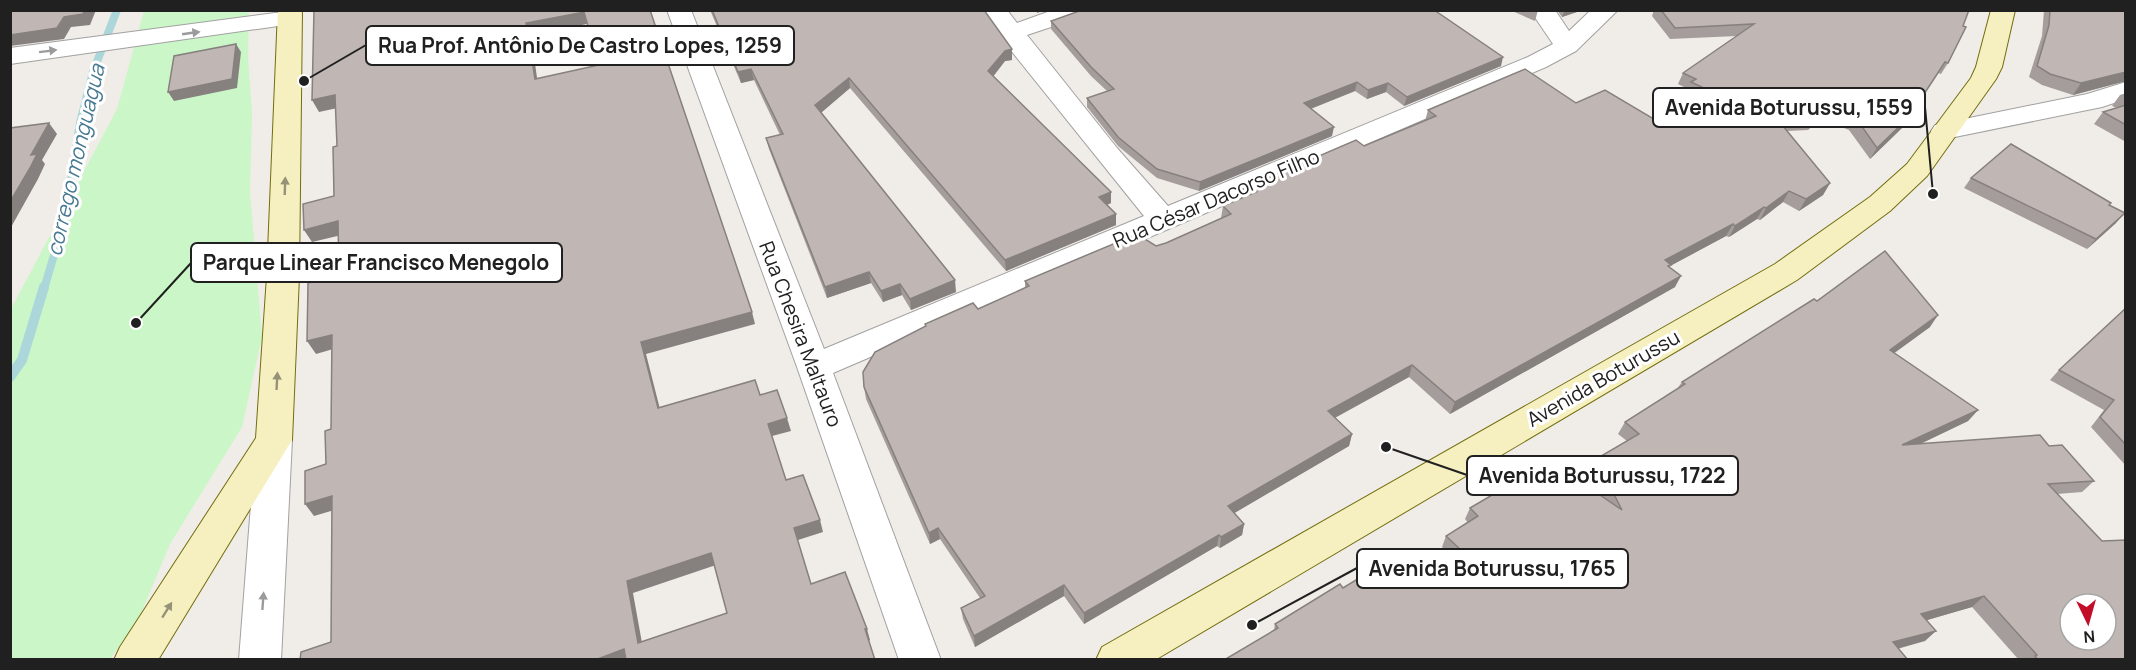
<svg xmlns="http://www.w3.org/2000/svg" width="2136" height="670" font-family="Manrope,sans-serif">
<rect width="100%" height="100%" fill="#f0ece7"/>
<path fill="#cbf6c8" d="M144 11H249L248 57 252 113 250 192 262 337 242 427 170 544 139 618 110 659 11 660V309L117 109Z"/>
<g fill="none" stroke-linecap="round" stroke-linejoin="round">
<path stroke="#abd7da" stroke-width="8" d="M44 289 65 218 80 123 93 72 117 10"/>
<path stroke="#abd7da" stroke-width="10" d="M10 377 22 360 44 287"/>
<defs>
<g id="minor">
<path d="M667 10H691L824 349 1144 216 1001 38 982 10H1007L1017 23 1053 10H1090L1087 15 1027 35 1117 148 1168 206 1528 57 1553 44 1530 10H1555L1569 31 1591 10H1618L1576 51 1546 67 833 373 941 660H899L797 367Z"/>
<path d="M290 11 299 13 302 18 299 23 10 64V48Z"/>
<path d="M2126 82V99L2102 107 1945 139 1935 137 1931 131 1935 125 2087 94Z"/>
<path d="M274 426 287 430 292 440 281 660H239L256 440 261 430Z"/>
</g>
<g id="secondary">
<path d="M278 10H302L299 276 292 440 158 660H114L120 647 256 438 267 276Z"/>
<path d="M1991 10H2015L2002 67 1996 79 1927 176 1890 211 1797 280 1155 660H1096L1102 647 1775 264 1870 197 1907 164 1971 78 1976 67Z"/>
</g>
</defs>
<use href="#minor" stroke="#a1a1a1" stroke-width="2"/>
<use href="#secondary" stroke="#726e0d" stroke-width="2"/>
<use href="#minor" fill="#fff" fill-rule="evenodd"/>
<use href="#secondary" fill="#f6f0c0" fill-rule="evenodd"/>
</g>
<g fill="#a59d9b">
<path d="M710 10H984L1012 60 1005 61 993 76 1111 203 1107 205 1116 225 1006 271 850 88 821 113 956 292 911 310 902 295 883 302 871 283 827 298 769 149 766 138 780 135 754 80 741 83Z"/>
<path d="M1510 10H1538L1535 21Z"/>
<path d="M1557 10H1583L1562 17Z"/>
<path d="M1654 10H1969L1948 63 1941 74 1938 73 1902 128 1870 159 1849 130 1819 118 1808 130 1787 131 1830 183 1823 195 1799 211 1783 202 1760 220 1757 219 1729 237 1726 236 1670 266V268L1675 287 1450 414 1409 377 1335 418 1352 434 1349 446 1234 513 1244 524 1242 535 1220 548 1217 546 1084 624 1064 596 975 647 963 619 961 608 980 598 940 539 930 544 866 399 864 387 925 326V324L978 309 1025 288V281L1156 246 1166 243 1221 218 1223 206 1241 199 1242 189 1364 146 1425 121 1428 110 1576 103 1662 124 1711 106 1686 93 1688 89 1678 84 1683 73 1737 36 1670 39 1652 16Z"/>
<path d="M2044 10H2126V81L2073 95 2042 85 2029 77 2042 36Z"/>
<path d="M1051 21 1501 66 1404 106 1386 92 1367 99 1355 91 1311 109 1332 136 1199 191 1157 178 1118 146 1087 107V98L1107 91 1091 76 1051 29Z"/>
<path d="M2126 93V142L2094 124 2103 112 2117 108 2112 106 2120 95Z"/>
<path d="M1971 178 2109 205 2116 223 2087 249 1964 188Z"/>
<path d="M1817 301 1930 327 1894 353 1978 410 1968 421 1920 444 2049 446 2094 481 2082 492 2057 494 2126 660H2019L1972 607 1927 620 1925 641 1274 630 1275 624 1343 588 1407 581 1450 555 1442 547 1446 536 1468 523 1465 519 1470 508 1603 498 1590 471 1596 459 1627 441 1618 434 1625 422 1677 389 1682 382Z"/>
<path d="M2126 306V466L2091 427 2104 410 2050 380 2059 370 2121 313Z"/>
</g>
<g fill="#86807e">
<path d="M84 10H96L90 25 71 27 64 39 10 46V35Z"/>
<path d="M1037 10H1045L1037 13Z"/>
<path d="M1565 10H1583L1562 17Z"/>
<path d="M584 12 587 24 531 35 539 92 535 79 526 23Z"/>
<path d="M236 44 241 52 237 88 174 101 168 92Z"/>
<path d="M1012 49V60L1005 61 989 82 988 71 1005 51Z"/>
<path d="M1503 57 1501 66 1404 106 1407 97Z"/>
<path d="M751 69 754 80 741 83 738 72Z"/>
<path d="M2126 72V81L2073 95 2081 83Z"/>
<path d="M1938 73 1902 128 1870 159 1877 148Z"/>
<path d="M849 78 850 88 817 116 815 105Z"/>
<path d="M1357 82 1355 91 1302 112 1304 103Z"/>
<path d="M1388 83 1386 92 1367 99 1368 90Z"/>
<path d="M335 95 342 107 319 112 312 100Z"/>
<path d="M1826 107 1819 118 1808 130 1815 118Z"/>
<path d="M49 123 57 134 42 160 45 164 38 179 10 229V202L31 155Z"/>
<path d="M1334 127 1332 136 1199 191 1200 182Z"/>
<path d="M1830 183 1823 195 1799 211 1806 199Z"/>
<path d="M1789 191 1783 202 1760 220 1766 208Z"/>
<path d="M1111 192V203L1099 208V197Z"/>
<path d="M1764 207 1757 219 1729 237 1735 226Z"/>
<path d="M2125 213 2116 223 2087 249 2096 239Z"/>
<path d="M1116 214V225L1006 271 1005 260Z"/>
<path d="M338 221 346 234 312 242 304 230Z"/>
<path d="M1733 224 1726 236 1670 266 1665 276V260Z"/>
<path d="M869 272 871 283 827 298 825 287Z"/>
<path d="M1681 276 1675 287 1450 414 1455 402Z"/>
<path d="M955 280 956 292 911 310 910 299Z"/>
<path d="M900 284 902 295 883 302 881 291Z"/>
<path d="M752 312 755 324 646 354 663 421 658 408 641 342Z"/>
<path d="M1938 315 1930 327 1882 362 1890 350Z"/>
<path d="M332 335 340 347 316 354 307 341Z"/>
<path d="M1412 365 1409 377 1325 423 1328 411Z"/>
<path d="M1978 410 1968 421 1893 457 1902 445Z"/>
<path d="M787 418 791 431 772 436 768 424Z"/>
<path d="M1352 434 1349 446 1226 518 1228 506Z"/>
<path d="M332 496 341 508 314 516 305 504Z"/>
<path d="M820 520 823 532 798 540 794 528Z"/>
<path d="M1244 524 1242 535 1220 548 1221 537Z"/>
<path d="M938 528 940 539 930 544 929 533Z"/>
<path d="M1219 535 1217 546 1084 624V613Z"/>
<path d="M711 553 716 565 633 593 644 654 638 643 627 581Z"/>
<path d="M1064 585V596L975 647 974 636Z"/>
<path d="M1984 596 1972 607 1910 625 1921 614Z"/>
<path d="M865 629H867L870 640 868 641Z"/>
<path d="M1936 631 1925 641 1883 653 1893 642Z"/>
<path d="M624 649 630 660H595Z"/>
</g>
<g fill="#c0b7b4" stroke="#86807e" stroke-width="1.5" fill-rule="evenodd">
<path d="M10 10H84L83 14 64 17 57 28 10 35Z"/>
<path d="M314 10H650L752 312 641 342 658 408 755 380 760 395 777 390 787 418 768 424 786 480 803 475 820 520 794 528 811 584 845 572 867 629H865L875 660H626L624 649 595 660H300L301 652 331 642 332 496 305 504V471L326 464 325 431 331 429 332 335 307 341 308 283 339 275 338 221 304 230 303 204 334 196 333 147 337 146 335 95 312 100ZM584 12 599 65 535 79 526 23ZM711 553 727 613 638 643 627 581Z"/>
<path d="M712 10H984L1012 49 1005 51 988 71 1111 192 1099 197 1116 214 1005 260 849 78 815 105 955 280 910 299 900 284 881 291 869 272 825 287 766 138 783 134 751 69 738 72Z"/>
<path d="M1082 10H1434L1503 57 1407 97 1388 83 1368 90 1357 82 1304 103 1334 127 1200 182 1157 169 1118 137 1087 98 1114 89 1091 67 1051 21Z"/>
<path d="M1661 10H1969L1963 26 1966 27 1948 63 1945 62 1909 117 1877 148 1856 118 1826 107 1815 118 1778 120 1830 183 1806 199 1789 191 1766 208 1764 207 1735 226 1733 224 1665 260 1671 265 1668 266 1681 276 1455 402 1412 365 1328 411 1352 434 1228 506 1244 524 1221 537 1219 535 1084 613 1064 585 974 636 961 608 985 596 938 528 929 533 864 387 863 372 875 352 926 326 925 324 973 303 978 309 1029 286 1025 281 1137 234 1156 246 1166 243 1231 214 1223 206 1256 192 1242 189 1356 140 1364 146 1436 116 1428 110 1525 69 1576 103 1605 90 1662 124 1727 99 1691 82 1696 79 1683 73 1754 24 1675 28Z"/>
<path d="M2050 10H2126V72L2081 83 2050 74 2037 66 2049 25Z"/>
<path d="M236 44 232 79 168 92 174 56Z"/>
<path d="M2126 105V125L2103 112Z"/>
<path d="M49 123 31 155 37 154 30 168 10 202V128Z"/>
<path d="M2011 144 2111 203 2109 205 2125 213 2096 239 1971 178Z"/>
<path d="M1885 251 1938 315 1890 350 1978 410 1902 445 2040 435 2049 446 2062 445 2094 481 2048 484 2102 541 2126 540V660H2038L2035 656 2037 655 1984 596 1921 614 1936 631 1893 642 1908 660H1224L1278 628 1275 624 1340 584 1343 588 1387 561 1407 581 1460 549 1446 536 1478 516 1470 508 1550 461 1622 510 1596 459 1639 434 1625 422 1685 384 1682 382 1814 299 1817 301ZM2070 604H2106V640H2070Z"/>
<path d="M2126 308V445L2100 417 2114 400 2059 370Z"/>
</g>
<defs><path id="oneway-solid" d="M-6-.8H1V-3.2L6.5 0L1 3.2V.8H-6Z" transform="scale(1.5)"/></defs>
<g fill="#9b9b9b">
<use href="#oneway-solid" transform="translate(191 33) rotate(-8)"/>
<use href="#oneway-solid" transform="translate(48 51) rotate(-7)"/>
<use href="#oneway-solid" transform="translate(263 601) rotate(-86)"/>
</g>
<g fill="#969278">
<use href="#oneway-solid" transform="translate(285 186) rotate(-88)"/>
<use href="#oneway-solid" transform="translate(277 381) rotate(-87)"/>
<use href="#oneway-solid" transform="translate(167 610) rotate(-58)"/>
</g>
<g text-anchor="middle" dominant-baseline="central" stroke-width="6" stroke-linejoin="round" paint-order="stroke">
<g font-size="20" fill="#202020" stroke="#fff">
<text transform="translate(1216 198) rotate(-23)">Rua César Dacorso Filho</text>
<text transform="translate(801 334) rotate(69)">Rua Chesira Maltauro</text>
<text transform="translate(1603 378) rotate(-30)">Avenida Boturussu</text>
</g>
<g font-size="21" font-style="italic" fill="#487993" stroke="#fff">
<text transform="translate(75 160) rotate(-77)">corrego monguagua</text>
</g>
</g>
<path fill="none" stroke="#202020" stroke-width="2" d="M304 81L366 45M1933 194L1925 107M136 323L191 263M1386 447L1467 475M1252 625L1357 568"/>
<g fill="#202020" stroke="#fff" stroke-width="2">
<circle cx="304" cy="81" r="6"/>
<circle cx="1933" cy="194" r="6"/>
<circle cx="136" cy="323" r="6"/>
<circle cx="1386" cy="447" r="6"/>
<circle cx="1252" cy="625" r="6"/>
</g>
<g fill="#fff" stroke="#202020" stroke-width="2">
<rect x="366" y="26" width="428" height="39" rx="6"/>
<rect x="1653" y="88" width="272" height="39" rx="6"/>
<rect x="191" y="243" width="371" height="39" rx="6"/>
<rect x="1467" y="456" width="271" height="39" rx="6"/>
<rect x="1357" y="549" width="271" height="39" rx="6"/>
</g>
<g font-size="21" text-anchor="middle" font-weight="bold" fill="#202020">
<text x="580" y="53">Rua Prof. Antônio De Castro Lopes, 1259</text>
<text x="1789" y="115">Avenida Boturussu, 1559</text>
<text x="376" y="270">Parque Linear Francisco Menegolo</text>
<text x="1602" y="483">Avenida Boturussu, 1722</text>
<text x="1492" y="576">Avenida Boturussu, 1765</text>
</g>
<rect width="2136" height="670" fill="none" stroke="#202020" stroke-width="24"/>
<g transform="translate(2088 622) rotate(175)"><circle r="28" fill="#ffffff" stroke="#a6a6a6" stroke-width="1.5"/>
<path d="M0-4.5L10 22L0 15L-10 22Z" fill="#c30e29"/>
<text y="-9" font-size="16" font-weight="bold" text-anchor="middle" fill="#202020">N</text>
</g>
</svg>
